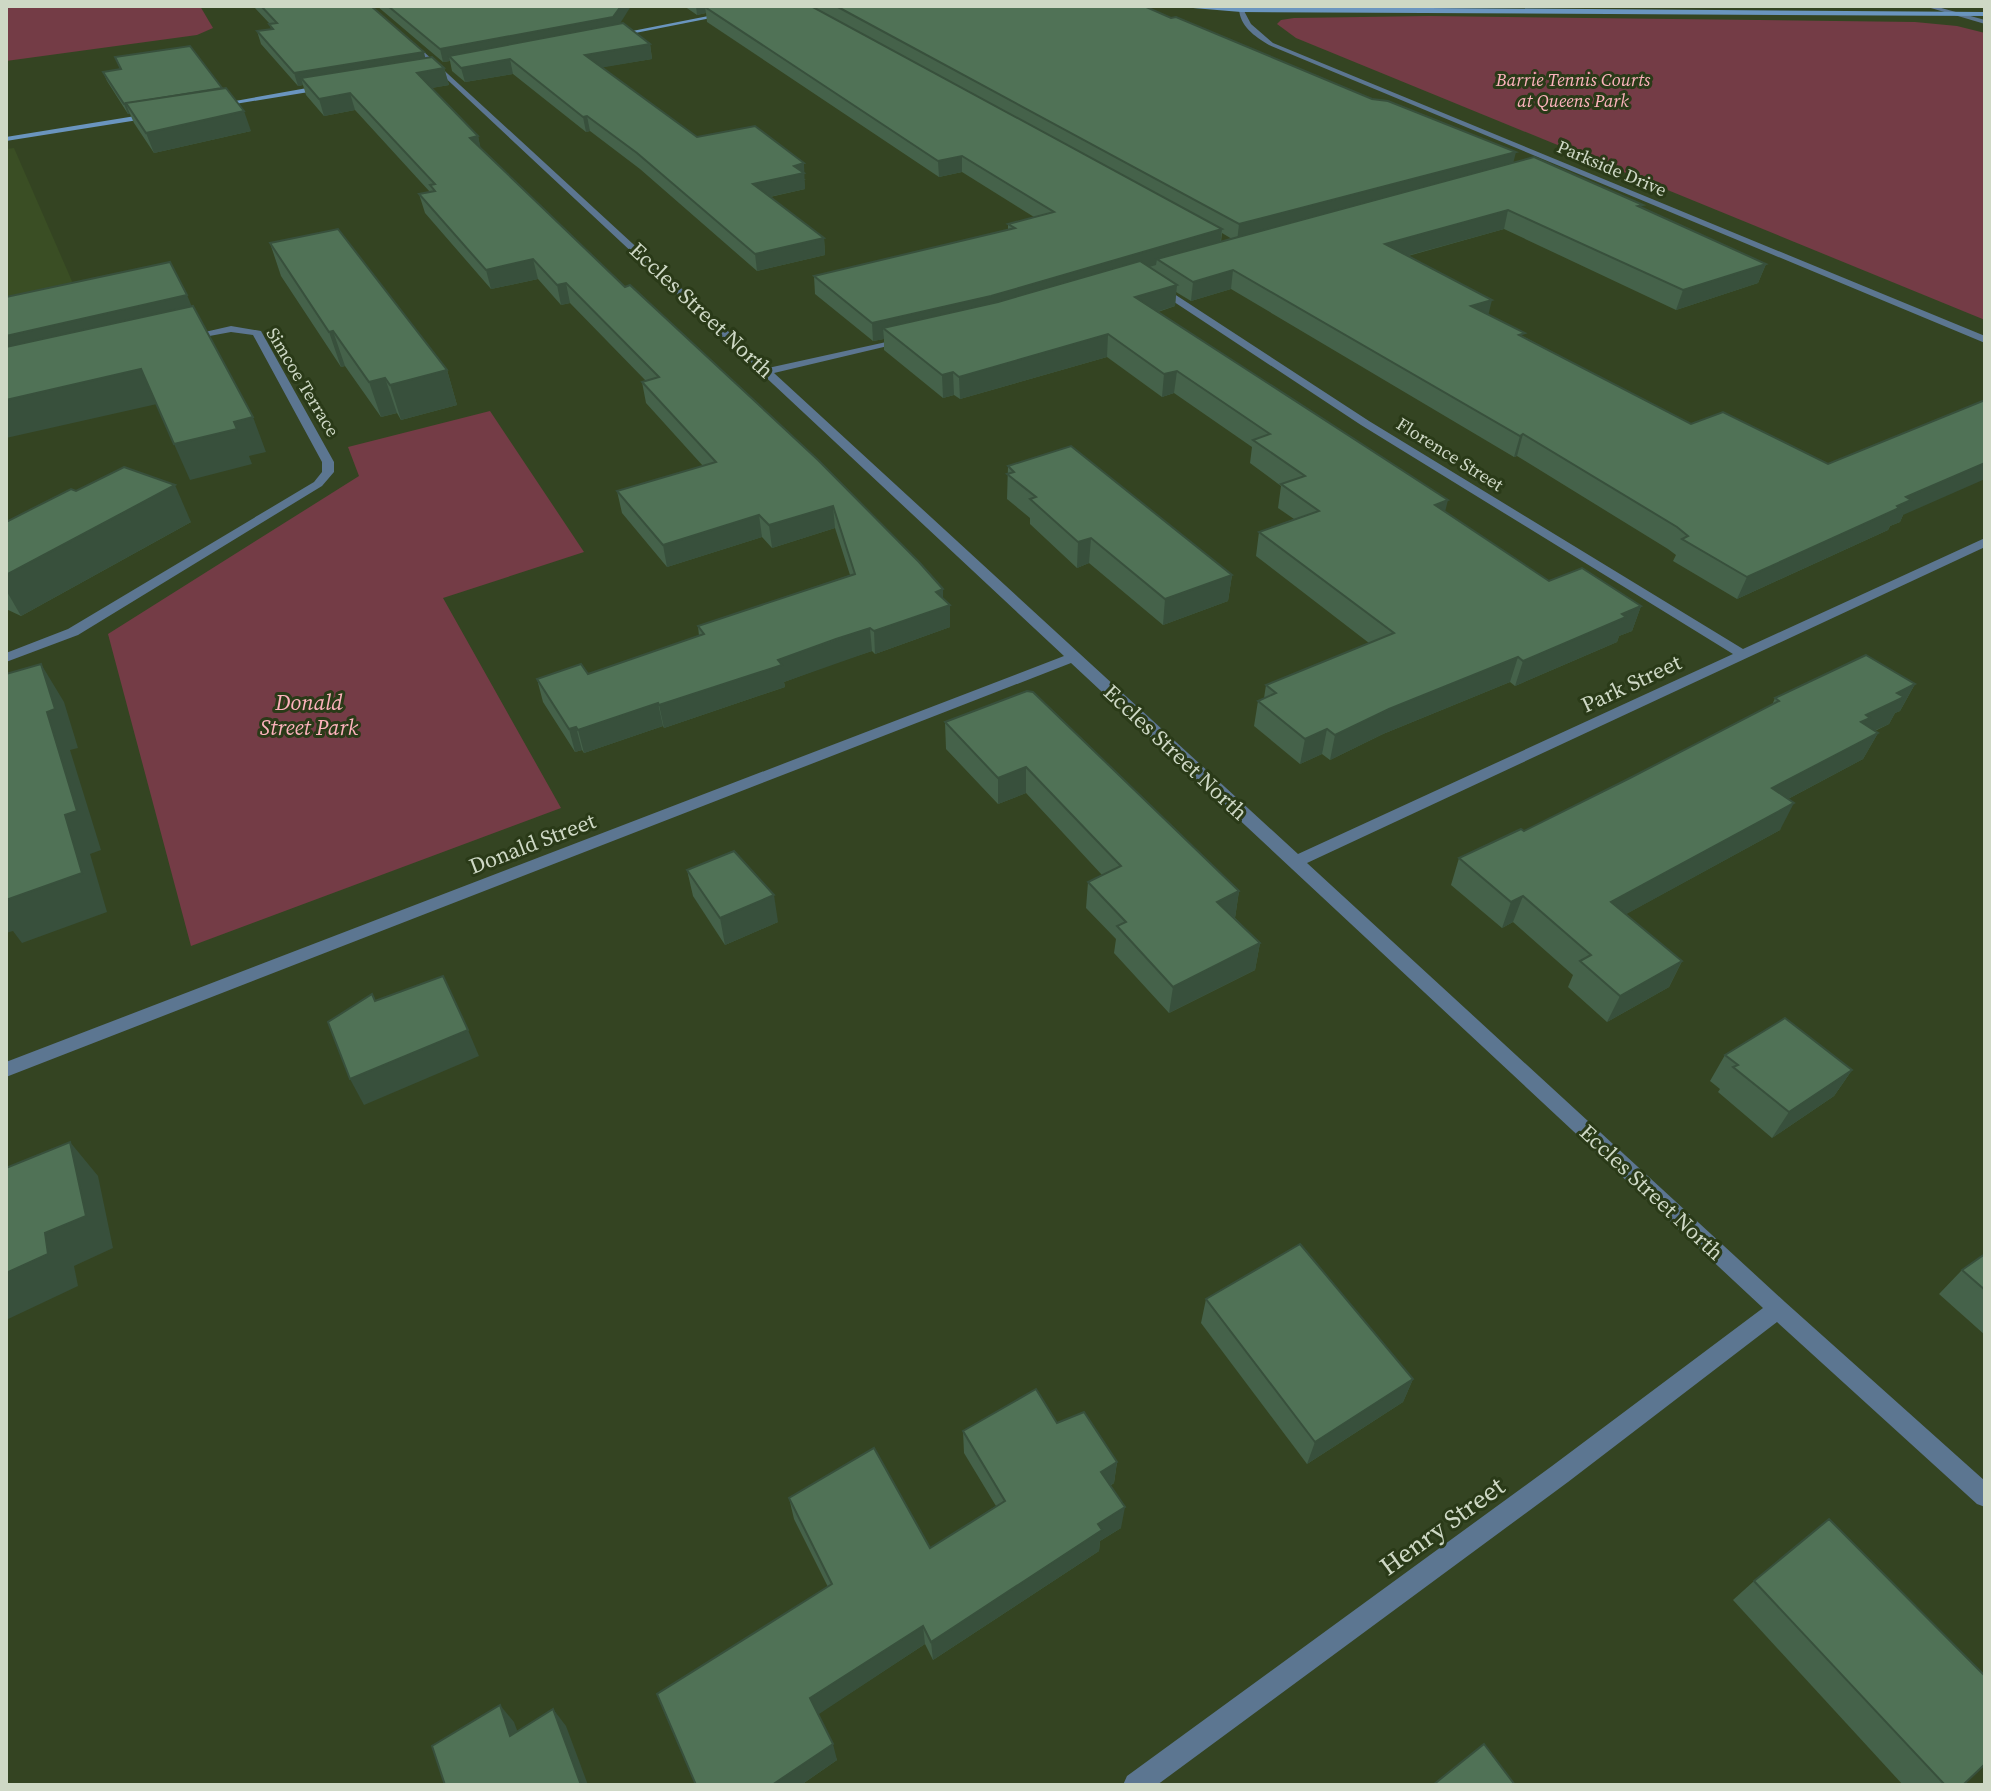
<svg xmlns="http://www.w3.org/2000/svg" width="1991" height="1791" font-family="'Source Serif 4',serif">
<rect width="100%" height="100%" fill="#344422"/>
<path fill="#3a4e24" d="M14 148 78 295 6 311V149Z"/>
<g fill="#743c46">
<path d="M6 6H200L213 28 197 35 6 61Z"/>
<path d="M1429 16 1915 22 1957 26 1985 33V320L1296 38 1277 24 1281 20 1294 18Z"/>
<path d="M490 411 584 552 443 598 561 808 191 946 108 634 359 476 348 447Z"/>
</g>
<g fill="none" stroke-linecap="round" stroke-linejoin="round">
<g fill="#5c7691" fill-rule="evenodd">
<path d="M1924 6H1934L1985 20V24Z"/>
<path d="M1239 9H1243L1251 24 1273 43 1985 336V343L1269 45C1254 36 1240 26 1239 9Z"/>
<path d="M407 40H411L768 368 909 337V341L774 373 1298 854 1733 654 1361 425 1156 290V286H1162L1369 421 1743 649 1985 538V547L1307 863 1785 1302 1985 1481V1507L1977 1504 1777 1322 1568 1482 1157 1785H1123L1127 1776 1552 1466 1763 1308 1071 663 6 1077V1062L1064 656 407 42Z"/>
<path d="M231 326 261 331 334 462V472L322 486 78 635 6 662V653L68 629 314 482 322 472V462L253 335 231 332 188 340 183 337Z"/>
</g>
<g fill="#6a95bf" fill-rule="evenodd">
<path d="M759 6H772L615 37 612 35Z"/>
<path d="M1169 6 1985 12V16L1241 12Z"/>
<path d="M324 85 327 89 217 107 213 105Z"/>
<path d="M154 113 157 117 6 141V137Z"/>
</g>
</g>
<g fill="#45624a" fill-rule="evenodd">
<path d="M253 6H371L425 58 444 68 449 85 431 88 478 136 480 147 943 599 950 627 875 654 872 651 838 662 784 682 785 687 664 728 663 726 584 753 582 750 575 752 543 702 537 679 588 674 699 636 698 626 850 575 835 528 772 548 762 537 667 567 622 513 617 491 703 466 646 403 642 382 646 381 570 303 561 305 538 279 491 289 425 213 419 194 430 192 355 110 324 116 306 95 303 85 298 86 261 44 257 31 271 29 270 24Z"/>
<path d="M377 6H510L619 24 650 44 652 59 602 67 697 137 806 180H804L805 189 770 197 824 238 825 255 757 271 640 169 590 131 586 132 513 74 465 82 452 71 450 61 443 62Z"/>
<path d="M684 6H1144L1513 163 1642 208 1766 264 1758 283 1676 310 1504 229 1408 256 1488 314 1524 337 1691 424 1903 515 1900 522 1890 526 1888 530 1737 599 1673 561 1676 555 1668 549 1517 456 1514 457 1231 289 1191 301 1176 292 1175 306 1158 312 1445 512 1549 581 1641 606 1632 631 1619 636 1617 642 1515 686 1510 682 1383 734 1330 760 1322 754 1300 764 1254 726 1258 701 1264 698 1266 685 1369 643 1256 556 1259 532 1294 519 1278 508 1281 486 1250 463 1252 447 1174 393 1162 397 1107 357 960 399 954 395 943 398 884 350V339L873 341 815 294 814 276 1008 230V224L1034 217 962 172 939 177 707 22 706 13 697 15ZM1222 233 1232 239 1221 242Z"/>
<path d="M115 57 251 131 154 153 134 123 130 114H128L107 81 103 72 120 69Z"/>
<path d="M270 243 447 370 457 405 401 420 397 413 381 417 345 366 341 367 281 276Z"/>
<path d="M1008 466 1232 575 1228 601 1163 625 1089 563 1077 568 1030 524V518L1007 499Z"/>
<path d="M76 491 191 522 21 616 6 609V522Z"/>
<path d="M1915 684 1900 711 1895 713 1889 724 1875 731 1878 733 1863 759 1788 799 1780 830 1626 914 1682 961 1669 987 1607 1022 1568 987 1573 975 1513 922 1502 928 1451 885 1459 858 1524 831 1630 778 1772 705 1775 698Z"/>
<path d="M1027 691 1239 891 1235 918 1260 943 1255 970 1169 1013 1114 953 1116 939 1086 908 1088 882 1102 875 1026 793 998 804 946 749 945 722Z"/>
<path d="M687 870 778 922 725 945 693 896Z"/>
<path d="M1725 1055 1852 1070 1834 1096 1772 1138 1718 1092 1720 1089 1710 1081Z"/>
<path d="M1985 1254V1335L1939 1294 1962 1270Z"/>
<path d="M1206 1299 1413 1379 1403 1402 1307 1464 1201 1323Z"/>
<path d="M1057 1423 1117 1462 1114 1483 1110 1486 1121 1528 1100 1541 1099 1551 933 1660 925 1644 818 1714 837 1760 801 1785H696L828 1587 794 1519 789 1498 930 1548 996 1506 964 1453 963 1431Z"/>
<path d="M1754 1581 1963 1785H1903L1733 1600Z"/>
</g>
<g fill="#38503c">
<path d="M621 6H631L616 30 449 56 450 61 443 62 440 49Z"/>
<path d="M696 6H743L705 7 706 13 697 15Z"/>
<path d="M650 44 652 59 588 70 585 55Z"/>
<path d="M424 52 427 65 301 78 303 85 298 86 294 73Z"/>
<path d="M510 59 513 74 465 82 461 68Z"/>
<path d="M444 68 449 85 421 90 417 73Z"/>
<path d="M350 93 355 110 324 116 319 99Z"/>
<path d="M124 104H126L130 114H128Z"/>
<path d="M244 111 251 131 154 153 146 133Z"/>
<path d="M587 116 590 131 586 132 583 117Z"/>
<path d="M478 136 482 154 470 138Z"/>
<path d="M1516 152 1512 168 1237 242 1239 224Z"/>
<path d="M962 156V172L939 177 938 161Z"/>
<path d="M804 163 805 189 755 200 753 184 794 166Z"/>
<path d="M1508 210 1504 229 1381 263 1385 244Z"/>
<path d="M1222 229 1220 246 1157 259 1156 265 991 314 883 328 884 339 873 341 872 323Z"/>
<path d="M824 238 825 255 757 271 755 254Z"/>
<path d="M533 259 538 279 491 289 486 270Z"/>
<path d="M1766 264 1758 283 1676 310 1683 290Z"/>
<path d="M1233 270 1231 289 1191 301 1193 282Z"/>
<path d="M566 283 570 303 561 305 557 285Z"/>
<path d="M1177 285 1175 306 1134 319 1135 297Z"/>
<path d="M187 295 201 328 6 374V336Z"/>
<path d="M1492 300 1487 320 1471 306Z"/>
<path d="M333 331 345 366 341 367 329 332Z"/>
<path d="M1108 334 1107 357 960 399 959 377Z"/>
<path d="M141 369 157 404 6 438V400Z"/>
<path d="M447 370 457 405 401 420 390 385Z"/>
<path d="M1177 371 1174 393 1162 397 1164 374Z"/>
<path d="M953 372 954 395 943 398 942 375Z"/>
<path d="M385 378 397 413 381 417 369 382Z"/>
<path d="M253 417 266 452 249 456 252 464 190 480 174 444 234 422Z"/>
<path d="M1523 434 1517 456 1514 457 1520 436Z"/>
<path d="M1985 463V479L1903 515 1900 522 1890 526 1888 530 1737 599 1747 577 1906 497Z"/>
<path d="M175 485 191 522 21 616 6 590V575Z"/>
<path d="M1448 500 1442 524 1435 505Z"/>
<path d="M833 506 835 528 772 548 769 525Z"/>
<path d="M759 515 762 537 667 567 663 545Z"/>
<path d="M1091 538 1089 563 1077 568 1078 542Z"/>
<path d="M1232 575 1228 601 1163 625 1165 599Z"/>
<path d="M943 589V607L950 605V627L875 654 874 631 936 592Z"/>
<path d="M1641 606 1632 631 1619 636 1617 642 1515 686 1523 661Z"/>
<path d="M870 628 872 651 784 682 785 687 664 728 659 705 778 660Z"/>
<path d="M1518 657 1510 682 1383 734 1330 760 1335 735 1389 709Z"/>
<path d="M41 664 64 702 78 748 70 750 101 850 90 854 107 912 22 943 13 931 6 933V900L65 815 47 712Z"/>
<path d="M1915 684 1900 711 1895 713 1889 724 1858 738 1846 748 1866 715 1897 693Z"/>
<path d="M658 703 663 726 584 753 578 730Z"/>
<path d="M576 727 582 750 575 752 569 729Z"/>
<path d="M1327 729 1322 754 1300 764 1305 739Z"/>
<path d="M1878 733 1863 759 1758 815 1772 788Z"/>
<path d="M1026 767V793L998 804V778Z"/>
<path d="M1794 803 1780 830 1599 929 1611 902Z"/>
<path d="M1239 891 1235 918 1217 902Z"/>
<path d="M774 895 778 922 725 945 720 918Z"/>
<path d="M1523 896 1513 922 1502 928 1511 902Z"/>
<path d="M1260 943 1255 970 1169 1013 1173 987Z"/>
<path d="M1682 961 1669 987 1607 1022 1620 996Z"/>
<path d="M468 1030 479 1056 364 1105 350 1079Z"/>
<path d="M1852 1070 1834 1096 1772 1138 1789 1112Z"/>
<path d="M70 1142 98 1176 113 1248 74 1266 78 1286 6 1320V1273L45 1233Z"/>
<path d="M1413 1379 1403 1402 1307 1464 1315 1442Z"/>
<path d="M1117 1462 1114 1483 1098 1493 1101 1472Z"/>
<path d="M1125 1507 1121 1528 1100 1541 1099 1551 933 1660 931 1642 1098 1524Z"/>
<path d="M923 1626 925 1644 816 1716 810 1698Z"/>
<path d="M500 1705 514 1722 525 1752 510 1736Z"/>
<path d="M553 1709 566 1726 588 1785H581Z"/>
<path d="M833 1744 837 1760 801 1785H772Z"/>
</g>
<g fill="#507256" stroke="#38503c" stroke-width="2">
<path d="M261 6H371L424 52 294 73 257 31 273 29 269 24 277 23Z"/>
<path d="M388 6H621L613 17 440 49Z"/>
<path d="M712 6H811L1222 229 991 296 872 323 814 276 1015 228 1008 224 1054 212 962 156 938 161 705 7Z"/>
<path d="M836 6H1144L1171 18 1176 17 1372 99 1388 101 1516 152 1239 224Z"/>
<path d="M623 23 650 44 585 55 697 137 755 126 804 163 794 166 804 173 753 184 824 238 755 254 637 153 587 116 583 117 510 59 461 68 449 56Z"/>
<path d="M190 46 222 88 124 104 103 72 121 69 115 57Z"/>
<path d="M432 57 444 68 417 73 478 136 470 138 625 287 630 285 818 460 919 562 943 589 936 592 950 605 874 631 870 628 836 639 778 660 782 665 659 705 658 703 578 730 576 727 569 729 537 679 581 664 588 674 704 634 698 626 855 574 833 506 769 525 759 515 663 545 617 491 716 462 642 382 659 377 566 283 557 285 533 259 486 270 419 194 435 191 430 185 435 184 350 93 319 99 301 78Z"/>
<path d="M226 88 244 111 146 133 126 103Z"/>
<path d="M1534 157 1643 205 1638 206 1766 264 1683 290 1508 210 1385 244 1492 300 1471 306 1525 333 1519 335 1691 424 1723 412 1828 464 1985 400V463L1906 497 1911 500 1897 506 1899 508 1747 577 1682 539 1688 536 1677 527 1523 434 1520 436 1233 270 1193 282 1157 259Z"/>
<path d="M338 229 447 370 390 385 385 378 369 382 333 331 329 332 270 243Z"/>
<path d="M1140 261 1177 285 1135 297 1448 500 1435 505 1549 581 1582 568 1641 606 1622 614 1626 617 1523 661 1518 657 1389 709 1335 735 1327 729 1305 739 1258 701 1276 693 1266 685 1394 633 1259 532 1319 511 1281 484 1305 476 1253 440 1270 434 1177 371 1164 374 1108 334 959 377 953 372 942 375 883 328 998 302Z"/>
<path d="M170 262 187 295 6 336V297Z"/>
<path d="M193 306 253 417 234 422 237 429 174 444 141 369 6 400V347Z"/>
<path d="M1071 446 1232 575 1165 599 1091 538 1078 542 1030 499 1036 497 1007 474 1014 472 1008 466Z"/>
<path d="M124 467 175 485 6 575V522L71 489 76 491Z"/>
<path d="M1866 655 1915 684 1897 693 1904 697 1866 715 1870 718 1861 722 1878 733 1772 788 1794 803 1611 902 1682 961 1620 996 1580 961 1591 955 1523 896 1511 902 1459 858 1521 829 1524 831 1630 778 1779 701 1775 698Z"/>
<path d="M41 664 55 709 47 712 77 811 65 815 82 873 6 900V674Z"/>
<path d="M1027 691 1033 692 1239 891 1217 902 1260 943 1173 987 1117 926 1126 922 1088 882 1121 866 1026 767 998 778 945 722Z"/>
<path d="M734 851 774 895 720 918 687 870Z"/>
<path d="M443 976 468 1030 350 1079 328 1022 372 994 375 1001Z"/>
<path d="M1785 1018 1852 1070 1789 1112 1733 1067 1738 1065 1725 1055Z"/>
<path d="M70 1142 86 1216 45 1233 48 1254 6 1273V1168Z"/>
<path d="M1300 1244 1413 1379 1315 1442 1206 1299Z"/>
<path d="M1985 1254V1290L1962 1270Z"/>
<path d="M1036 1389 1057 1423 1084 1412 1117 1462 1101 1472 1125 1507 1098 1524 1102 1530 931 1642 923 1626 810 1698 833 1744 772 1785H696L657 1694 832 1584 789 1498 874 1448 930 1548 1005 1501 963 1431Z"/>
<path d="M1829 1519 1985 1676V1764L1963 1785H1945L1754 1581Z"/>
<path d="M500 1705 510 1736 553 1709 581 1785H445L432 1746Z"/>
<path d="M1484 1744 1515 1785H1433Z"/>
</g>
<g text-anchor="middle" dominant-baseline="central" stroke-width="6" stroke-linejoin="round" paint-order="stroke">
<g font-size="18" font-style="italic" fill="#fdb3bd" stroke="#2a3a18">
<text x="1573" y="79">Barrie Tennis Courts<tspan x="1573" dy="21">at Queens Park</tspan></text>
</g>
<g font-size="18" fill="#ced8c5" stroke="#2a3a18">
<text transform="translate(1612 168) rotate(23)">Parkside Drive</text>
<text transform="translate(303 382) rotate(59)">Simcoe Terrace</text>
<text transform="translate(1450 454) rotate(32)">Florence Street</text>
</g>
<g font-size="22" fill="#ced8c5" stroke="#2a3a18">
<text transform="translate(702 310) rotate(43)">Eccles Street North</text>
<text transform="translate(1631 683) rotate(-25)">Park Street</text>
<text transform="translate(1176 752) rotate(43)">Eccles Street North</text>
<text transform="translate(532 843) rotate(-21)">Donald Street</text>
<text transform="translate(1652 1192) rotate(43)">Eccles Street North</text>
</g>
<g font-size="22" font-style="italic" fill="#fdb3bd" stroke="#2a3a18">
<text x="309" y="702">Donald<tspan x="309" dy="25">Street Park</tspan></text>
</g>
<g font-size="26" fill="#ced8c5" stroke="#2a3a18">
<text transform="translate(1442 1526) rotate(-36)">Henry Street</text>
</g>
</g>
<rect width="1991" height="1791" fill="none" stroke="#ced8c5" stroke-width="16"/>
</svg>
